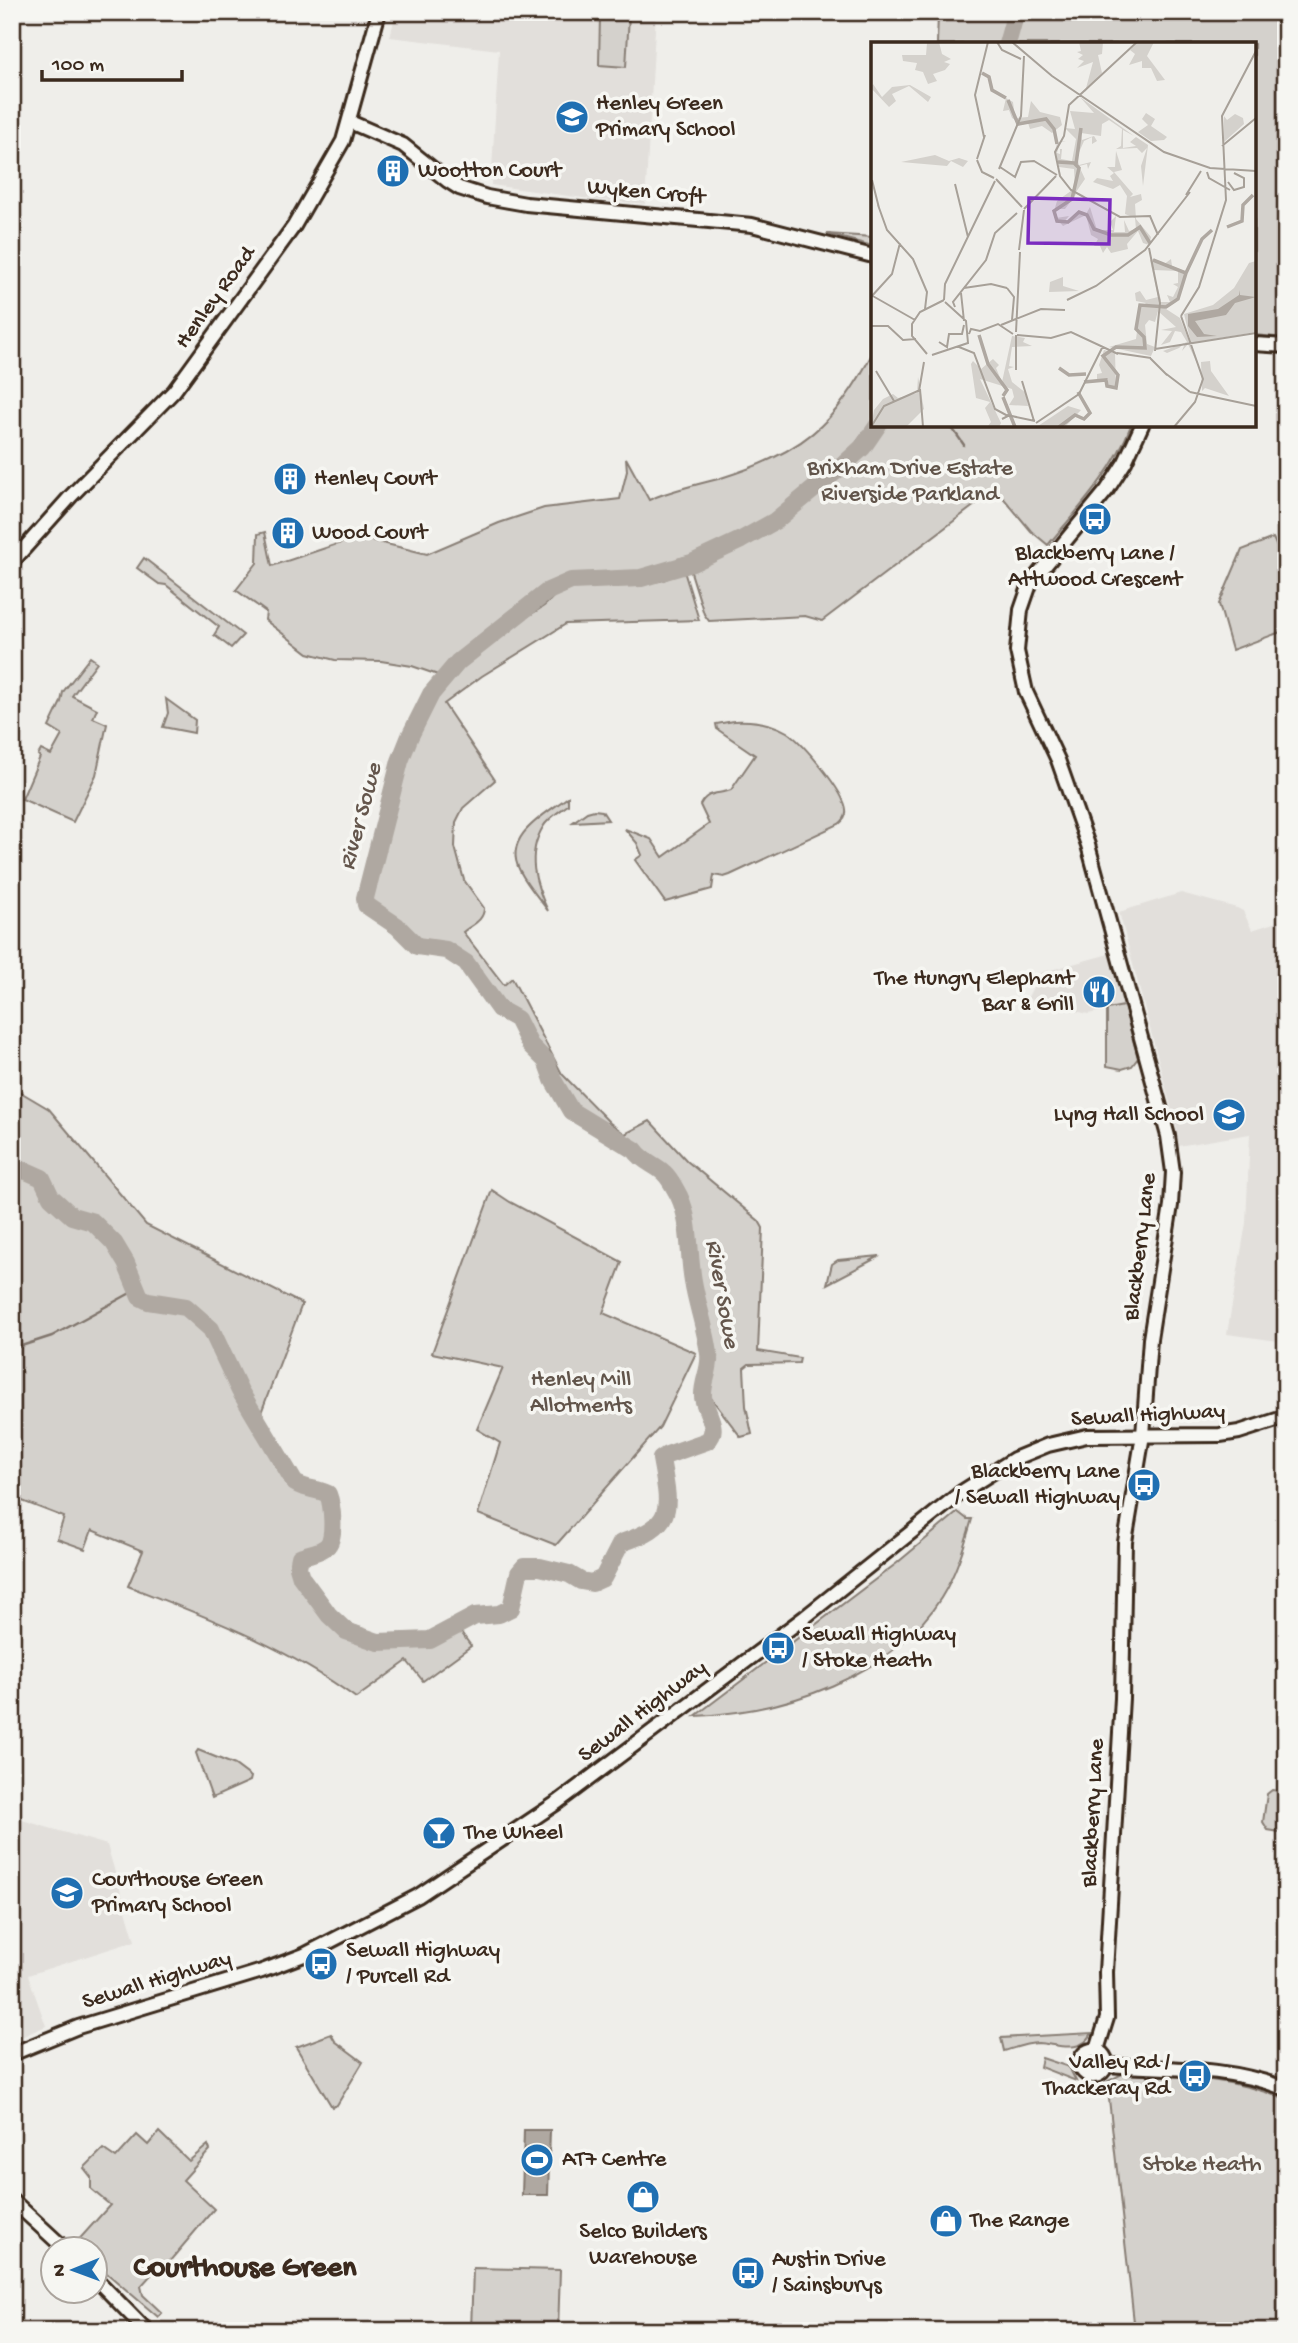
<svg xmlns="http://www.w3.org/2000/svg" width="1298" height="2343" font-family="'Gochi Hand',sans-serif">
<rect width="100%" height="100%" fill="#efeeea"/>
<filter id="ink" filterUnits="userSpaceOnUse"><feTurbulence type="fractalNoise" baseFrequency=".0143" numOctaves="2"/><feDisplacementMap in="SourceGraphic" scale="14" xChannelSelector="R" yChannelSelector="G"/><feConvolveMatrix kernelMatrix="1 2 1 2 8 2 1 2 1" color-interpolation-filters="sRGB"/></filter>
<g filter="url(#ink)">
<g fill="#e2dfdb">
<path d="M396 12H656L645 204 597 200 491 185 499 50 390 37Z"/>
<path d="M1181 893 1237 908 1243 911 1252 930 1286 919V1342L1227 1334 1246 1223 1250 1134 1178 1146 1177 1130 1119 912Z"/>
<path d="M1109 954 1124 1006 1088 1014 1027 999 1040 973Z"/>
<path d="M12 1817 107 1845 135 1941 28 1975 46 2026 12 2041Z"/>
</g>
<g fill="#d4d1cc" stroke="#887e75" stroke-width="2">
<path d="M1009 12 1000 44H937L938 14 914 13Z"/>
<path d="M1024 12H1286V338L1254 335V44H1014Z"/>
<path d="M629 15 626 67 599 65 600 16Z"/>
<path d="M827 234 873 237V246Z"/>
<path d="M873 352V420L838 467 786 507 746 534 712 550 678 559 664 568 640 574 571 575 544 587 455 657 438 675 412 666 381 661 335 660 308 653 265 620 266 612 236 590 257 563 258 534 265 532 272 566 358 537 427 554 499 523 544 508 620 499 627 471 626 458 649 500C671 490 697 485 721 478 799 454 836 425 873 352Z"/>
<path d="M883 425H1131C1114 471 1079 508 1048 545L1031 531 996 489 822 621 805 616 709 621 704 614 690 569 715 560 783 520 825 483 837 477 863 452Z"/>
<path d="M1273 538 1286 567V630L1232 650 1219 604 1242 550Z"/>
<path d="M144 558 243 635 231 648 214 635 219 627 166 585 159 584 137 568Z"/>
<path d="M684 571 699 620 566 624 482 676 444 704 495 780 463 808 456 822 455 847 464 880 484 908C484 921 471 925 463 932L504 985 512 978 562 1074 610 1123 625 1134 650 1121 687 1161 759 1221 763 1228 758 1351 800 1358 799 1363 749 1364 744 1368 746 1406 752 1434 741 1437 708 1394 713 1360 691 1257 690 1216 670 1173 642 1157 637 1148 612 1135 574 1108 547 1057 533 1044 530 1035 518 1018 501 1006 465 956 453 947 419 942 396 918 369 903 368 898 409 744C440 677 479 647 541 608 552 601 556 590 569 585 598 575 631 585 660 581 669 579 676 573 684 571Z"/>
<path d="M90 657 97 662 72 696 97 709 93 718 107 724 96 775 73 822 22 799 40 757 38 755 41 750 51 755 62 735 49 727 61 702 63 692Z"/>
<path d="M166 699 195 720 194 733 163 727 168 713Z"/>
<path d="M734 721C753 720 770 722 787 732 802 742 845 792 846 810 847 816 843 821 839 824L730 875 724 877 714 875 712 889 665 902 635 860 642 855 637 843 625 829 651 839 663 857 709 824 700 805C708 790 718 795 731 790L755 755 717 729 716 724Z"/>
<path d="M568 797V805C560 811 548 818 543 827 526 855 535 884 548 911 539 898 527 885 520 871 501 836 546 814 568 797Z"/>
<path d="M594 810 602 811 608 820 573 822 587 812Z"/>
<path d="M1124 1006 1138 1058 1132 1066 1122 1069 1107 1066V1009Z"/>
<path d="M12 1087 49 1109 146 1225 302 1304 261 1413C270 1431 289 1474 304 1485 314 1492 325 1490 334 1497L337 1535 335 1544 306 1561 305 1573 331 1609 347 1623 379 1635 427 1633 453 1621 471 1646 423 1681 407 1661 356 1698C287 1647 207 1617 128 1586L143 1551 92 1530 85 1549 57 1539 64 1517 12 1497Z"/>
<path d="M492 1190 510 1202 622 1262 603 1313 696 1353 660 1427 556 1545 478 1514 500 1443 477 1429 503 1368 432 1353Z"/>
<path d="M880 1256 827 1284 832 1264 838 1260Z"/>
<path d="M958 1512 967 1519H972C964 1547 956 1574 941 1598 890 1678 785 1712 695 1716L897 1563Z"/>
<path d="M198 1750 235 1765 251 1777 250 1781 212 1798 196 1753Z"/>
<path d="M1272 1790 1286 1792V1833L1268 1830 1263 1822 1267 1794Z"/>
<path d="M1092 2033C1082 2055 1056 2044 1038 2043 1027 2043 1014 2048 1004 2051L1001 2038Z"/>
<path d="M331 2034 335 2041 363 2062 337 2105 332 2107 296 2047Z"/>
<path d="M1042 2058 1069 2067 1076 2081 1040 2067Z"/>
<path d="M1122 2074C1176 2076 1235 2077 1286 2100V2331H1135L1108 2090V2081Z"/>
<path d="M159 2132 189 2161 208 2145 210 2150 183 2180 214 2209 164 2268 160 2265 141 2286 143 2295 162 2313 158 2317 95 2263 94 2248H78L74 2245 110 2205 91 2189V2177L84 2168 103 2149 116 2158 137 2135 148 2145Z"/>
<path d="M473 2268 560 2270 558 2331H471Z"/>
</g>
<path fill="#afa8a1" stroke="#81766d" stroke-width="2" d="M524 2130H550L548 2195H522Z"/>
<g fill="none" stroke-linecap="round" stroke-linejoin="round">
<g stroke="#81766d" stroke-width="2.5">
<path d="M950 425 964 445"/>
<path d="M12 1349 52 1336 136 1290"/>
</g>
<g stroke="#afa8a1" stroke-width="18">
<path d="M1007 44 1016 12"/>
<path d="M12 1159 15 1166 42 1178 51 1197 72 1216 93 1222 114 1243 126 1263 140 1297 148 1301 186 1307 211 1329 240 1391 295 1483C306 1490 317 1488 328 1494 332 1504 336 1538 327 1546 320 1553 309 1553 300 1557L298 1567 301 1577 329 1615 346 1631 378 1642 430 1640 475 1616 499 1614 511 1608 519 1573 524 1567H540L569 1574 581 1581 592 1583 603 1578 621 1543C676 1525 670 1509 661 1459L667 1455 707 1441C721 1429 705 1412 703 1397 702 1382 711 1369 709 1354 706 1330 697 1305 693 1281 688 1253 691 1221 679 1196 675 1189 670 1178 664 1173 655 1164 643 1162 635 1150L571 1111 553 1080 546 1061 530 1045 517 1019 499 1009 466 963 446 950 417 946 397 926 366 905 365 898 400 761 410 736 431 694 458 662 548 591 571 581 641 578 692 563 741 540 775 521 842 466 863 447 878 425"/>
</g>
<defs>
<g id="secondary">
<path d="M350 122 403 145 448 181 459 188 487 197 526 204 752 225 873 256"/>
<path d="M1254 344 1286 346"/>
<path d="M12 562 71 496 174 391 294 226 343 141 379 12"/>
<circle cx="1093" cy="2063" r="13"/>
<path d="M1097 2050 1107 2018 1106 1972 1122 1698 1125 1542 1143 1435 1150 1339 1171 1205 1173 1172 1168 1136 1088 845 1058 760 1026 692 1017 651 1021 610 1030 584 1107 490 1125 462 1142 425"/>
<path d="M12 2054 78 2027 262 1971 304 1955 418 1896 558 1802 805 1617 963 1491 1014 1459 1048 1445 1087 1436 1220 1435 1239 1432 1286 1417"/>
<path d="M1107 2065C1168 2069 1228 2066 1286 2089"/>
<path d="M12 2200 64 2248"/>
<path d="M94 2277 147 2331"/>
</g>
</defs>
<use href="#secondary" stroke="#3b2a1e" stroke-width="18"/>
<use href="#secondary" stroke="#f6f6f2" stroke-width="12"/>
</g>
</g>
<defs>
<symbol id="school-disc" viewBox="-11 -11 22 22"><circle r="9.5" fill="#1f6fb2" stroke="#f6f6f2"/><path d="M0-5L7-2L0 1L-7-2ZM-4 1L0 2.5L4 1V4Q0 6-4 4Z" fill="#fff"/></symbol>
<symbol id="building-disc" viewBox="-11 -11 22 22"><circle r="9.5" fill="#1f6fb2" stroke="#f6f6f2"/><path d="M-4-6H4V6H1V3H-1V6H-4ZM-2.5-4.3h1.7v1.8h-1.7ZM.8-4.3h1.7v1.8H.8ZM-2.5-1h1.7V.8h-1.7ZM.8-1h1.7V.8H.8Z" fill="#fff"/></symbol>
<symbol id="bus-disc" viewBox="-11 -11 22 22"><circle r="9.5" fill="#1f6fb2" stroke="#f6f6f2"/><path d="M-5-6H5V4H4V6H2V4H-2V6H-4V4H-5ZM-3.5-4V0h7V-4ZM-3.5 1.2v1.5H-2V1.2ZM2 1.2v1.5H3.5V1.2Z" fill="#fff"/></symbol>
<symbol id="restaurant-disc" viewBox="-11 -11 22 22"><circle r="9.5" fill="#1f6fb2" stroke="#f6f6f2"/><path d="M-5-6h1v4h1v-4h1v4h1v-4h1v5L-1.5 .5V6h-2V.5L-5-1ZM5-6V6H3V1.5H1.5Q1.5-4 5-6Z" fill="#fff"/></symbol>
<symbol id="bar-disc" viewBox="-11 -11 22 22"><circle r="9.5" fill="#1f6fb2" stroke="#f6f6f2"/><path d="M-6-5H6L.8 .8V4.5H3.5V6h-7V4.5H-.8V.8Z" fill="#fff"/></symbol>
<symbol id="stadium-disc" viewBox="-11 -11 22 22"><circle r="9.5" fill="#1f6fb2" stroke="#f6f6f2"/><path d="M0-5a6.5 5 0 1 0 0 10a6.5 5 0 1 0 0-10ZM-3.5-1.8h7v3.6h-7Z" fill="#fff"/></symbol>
<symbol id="shop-disc" viewBox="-11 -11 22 22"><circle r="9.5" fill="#1f6fb2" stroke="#f6f6f2"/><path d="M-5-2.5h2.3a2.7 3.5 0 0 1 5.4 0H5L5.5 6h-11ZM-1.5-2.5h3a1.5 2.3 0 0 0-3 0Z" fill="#fff"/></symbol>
</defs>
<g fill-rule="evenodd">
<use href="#school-disc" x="553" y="98" width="38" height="38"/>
<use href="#building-disc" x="374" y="152" width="38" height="38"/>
<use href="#building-disc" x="271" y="460" width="38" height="38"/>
<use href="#bus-disc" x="1076" y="500" width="38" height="38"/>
<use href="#building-disc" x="269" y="514" width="38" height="38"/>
<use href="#restaurant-disc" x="1080" y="973" width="38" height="38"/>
<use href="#school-disc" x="1210" y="1096" width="38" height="38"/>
<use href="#bus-disc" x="1125" y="1466" width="38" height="38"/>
<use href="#bus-disc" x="759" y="1629" width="38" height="38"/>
<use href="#bar-disc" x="420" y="1814" width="38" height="38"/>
<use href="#school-disc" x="48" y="1874" width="38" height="38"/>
<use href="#bus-disc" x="302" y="1945" width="38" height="38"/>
<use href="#bus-disc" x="1176" y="2057" width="38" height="38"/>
<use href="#stadium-disc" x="518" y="2141" width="38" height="38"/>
<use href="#shop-disc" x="624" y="2178" width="38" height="38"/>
<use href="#shop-disc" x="927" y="2202" width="38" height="38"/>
<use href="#bus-disc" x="729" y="2254" width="38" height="38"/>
</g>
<g text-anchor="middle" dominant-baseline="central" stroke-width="7" stroke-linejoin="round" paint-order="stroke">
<g font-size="23" fill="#3b2a1e" stroke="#f6f6f2" text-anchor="start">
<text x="596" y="104">Henley Green<tspan x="596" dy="26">Primary School</tspan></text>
<text x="418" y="171">Wootton Court</text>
<text x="314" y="479">Henley Court</text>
<text x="312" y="533">Wood Court</text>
<text x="1095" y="554" text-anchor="middle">Blackberry Lane /<tspan x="1095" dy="26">Attwood Crescent</tspan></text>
<text x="1074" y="979" text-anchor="end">The Hungry Elephant<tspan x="1074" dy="26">Bar &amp; Grill</tspan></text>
<text x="1204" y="1115" text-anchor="end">Lyng Hall School</text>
<text x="1120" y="1472" text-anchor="end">Blackberry Lane<tspan x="1120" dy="26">/ Sewall Highway</tspan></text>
<text x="802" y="1635">Sewall Highway<tspan x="802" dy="26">/ Stoke Heath</tspan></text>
<text x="464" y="1833">The Wheel</text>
<text x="92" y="1880">Courthouse Green<tspan x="92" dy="26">Primary School</tspan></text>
<text x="346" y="1951">Sewall Highway<tspan x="346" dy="26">/ Purcell Rd</tspan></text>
<text x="1170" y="2063" text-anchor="end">Valley Rd /<tspan x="1170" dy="26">Thackeray Rd</tspan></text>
<text x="562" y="2160">AT7 Centre</text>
<text x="970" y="2221">The Range</text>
<text x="643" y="2232" text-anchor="middle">Selco Builders<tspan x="643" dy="26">Warehouse</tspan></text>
<text x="772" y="2260">Austin Drive<tspan x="772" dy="26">/ Sainsburys</tspan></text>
</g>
<g font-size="23" fill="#3b2a1e" stroke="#f6f6f2">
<text transform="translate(646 193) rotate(5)">Wyken Croft</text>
<text transform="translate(216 298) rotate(-54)">Henley Road</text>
<text transform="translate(1141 1247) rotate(-83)">Blackberry Lane</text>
<text transform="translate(1148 1416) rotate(-3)">Sewall Highway</text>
<text transform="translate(643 1712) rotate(-37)">Sewall Highway</text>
<text transform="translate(1094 1813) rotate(-87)">Blackberry Lane</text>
<text transform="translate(157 1981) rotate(-17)">Sewall Highway</text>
</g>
<g font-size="23" fill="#61544a" stroke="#f6f6f2">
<text x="910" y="469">Brixham Drive Estate<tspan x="910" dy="26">Riverside Parkland</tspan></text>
<text x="581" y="1380">Henley Mill<tspan x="581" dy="26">Allotments</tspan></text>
<text x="1202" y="2165">Stoke Heath</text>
</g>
<g font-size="24" font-style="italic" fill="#64564c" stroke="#f6f6f2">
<text transform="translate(362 817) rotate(-75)">River Sowe</text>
<text transform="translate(721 1294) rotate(80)">River Sowe</text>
</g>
<g font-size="30" font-weight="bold" fill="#3b2a1e" stroke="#f6f6f2">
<text x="245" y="2269">Courthouse Green</text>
</g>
</g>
<g transform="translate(871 42)">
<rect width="385" height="385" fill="#efeeea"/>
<path d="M60 0H68L71 12 80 17 73 20 79 22 74 28 62 32 66 39 57 42 52 30 44 28 46 21 32 19 31 13H55L56 1ZM208 0H232L231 12 227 13 231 31 214 50 222 20 206 26 213 19 207 17 212 13 206 10 210 9ZM267 0H283L276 14 294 38 286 39 280 26H271V19L258 23 264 12 259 8ZM2 42 11 55 21 45 39 43 60 55 57 60 38 44 21 52 25 59 18 65 0 46ZM209 55 263 94 252 88V106L265 104 259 100 265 95 277 103 272 144 270 124 276 106 271 111 266 106 245 107 250 104 251 87 238 78 231 82 230 94 210 91 211 98 223 94 226 99 221 102V95L213 99 206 115 208 123 220 120 217 127 216 122 208 124 214 137 205 150 215 154 206 151 194 167H184L182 173 186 159 204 146 203 127 188 125 184 109 186 101 190 99H195L189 100 186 111 189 112V107H191L190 117 201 119 205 97 194 86 204 87 199 69 223 71ZM135 56 142 60 144 76 157 75 160 59 169 70 189 75 191 83 181 91 171 84 159 87 157 81 146 84 148 80 141 76 138 68 132 69ZM275 71 284 77 280 84 296 95 293 98 280 99 267 90 277 83 271 77ZM364 72 372 76 373 82 353 100V74L356 78ZM245 109 251 128 243 130 262 152 259 155 270 152 271 158 264 162 265 177 280 195 278 203 272 201 267 189 256 202 257 207 240 211 236 205 232 211 229 204H223L227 197 220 193 215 173 192 184 185 176 198 174 192 181H197L208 170 215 172 219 165 226 188H242L239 180 245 174 243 190H254L253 178 258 189 265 187 264 176 254 172 256 154 249 143 242 147 222 140 226 136 242 139 239 134 243 131 236 125H244ZM64 113 78 119 88 116 97 119 92 125 80 119 76 124 30 120ZM283 217 292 223 300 217 301 224 316 230 307 258 292 265 309 276 331 332 317 302 311 309 314 301 308 306 296 311 292 309 316 300 310 290 304 289 299 300 290 303 301 289 290 288 305 285 288 270 289 260H299L296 253 302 255 307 245 302 242 307 241V229L282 228 290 258 284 280 278 278 274 283 276 302 284 305 280 314 238 305 265 297 269 266 275 261 265 259 264 251 269 249 275 258 287 255 279 218ZM385 219V290L320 301 313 272 342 263 363 246 378 221ZM192 235V244L208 249 178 250 179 240ZM141 294 154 296 152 300 161 304 141 305 138 324 143 325 137 327 141 340 155 351 157 364 138 363 143 355 141 347 109 337 130 381 128 385 117 384 120 380 114 366 119 360 105 356 100 322 102 319 110 327 122 317 128 323 125 326 131 340ZM233 308 244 311 245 346 236 344 237 337H226V332L231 331 228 323ZM339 319 340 329 358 354 334 346 331 349 330 320ZM47 335 53 367 35 385H0L3 368 12 357 22 352 27 356 46 351ZM197 364 210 368 194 385 167 384Z" fill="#d4d1cc"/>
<path d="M368 248 369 253 385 255 364 261 355 273 324 279 333 292 346 294 326 295 317 284V272L347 267 368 253Z" fill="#afa8a1"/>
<path fill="none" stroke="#afa8a1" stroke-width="3.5" d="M111 31 118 35 121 48 135 56M137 58 147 82 175 77 183 87 186 102M187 120 203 121 208 126 201 157 183 169 186 179 197 180 208 170 216 173 223 187 240 193H257L269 185 279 201M205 122 210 86M356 185 371 179 372 163 382 153M315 231 331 197 341 188M108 293 117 322 136 348 132 354M188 326 198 333 215 332M213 340 235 338 236 344 245 346 247 333 232 314 245 305 274 306 273 295 265 287 269 263 295 265 307 257 315 231 282 218M132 355 144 385M188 385 204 373 213 377 219 371 207 350"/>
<path fill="none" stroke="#a7a098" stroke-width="2" d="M126 0 131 8 150 17M141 0 181 34 293 110 339 126 385 129M266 0 198 63 193 94 184 110 189 134 200 148 249 175 279 174 287 193M113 95 104 53 117 0M351 104 385 76M106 117 114 93M106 118 111 130 123 136M129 125 144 135 150 120 163 119 186 133M128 127 150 74 153 14M336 130 338 136 359 148M125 137 151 165M1 138 8 166M357 140 363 148 373 145V136L363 131M84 142 97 195M315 153 330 129M7 163 16 188 42 217 56 250 54 267M153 167 185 134M278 206 289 261 284 309M148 208 153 168M93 246 120 242 136 246M136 246 143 255 141 278M90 251 93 279M0 253 44 278M0 255 21 232 29 201M73 258 74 242 124 139M196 258 225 244 274 208 319 150M84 265 82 260 115 218 124 191 146 171M310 274 328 245 355 158 351 74 385 9M130 283 170 267 194 268M0 284H17L32 298 45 297M145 290 149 210M98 292 100 287 109 289 127 282 142 292M146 293 180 296 200 290 247 312M68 300 76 305 78 292H91L93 283M88 305 103 311 124 367 137 374 131 377M284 307 385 291M246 311 280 316M56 312 41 294V282L49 270 73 258M61 313 97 301 95 279 74 260M279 316 296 333M145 328V293M5 329 23 359M294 331 319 350M151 339 163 379M49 347 52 385M48 349 53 320M319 350 385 364M136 373 164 379M165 381 208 352 232 304M0 385 13 364 49 348M303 385 324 360 332 337 310 274"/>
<path fill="#7b2cbf" fill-opacity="0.15" stroke="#7b2cbf" stroke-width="3.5" d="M158 156 239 158 238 202 157 201Z"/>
<rect width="385" height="385" fill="none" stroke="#3b2a1e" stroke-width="3.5"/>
</g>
<rect width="1298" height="2343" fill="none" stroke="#f6f6f2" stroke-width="42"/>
<rect x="21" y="21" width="1256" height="2301" fill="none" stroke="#3b2a1e" stroke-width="2.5" filter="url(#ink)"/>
<g transform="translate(74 2270) rotate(269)"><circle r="33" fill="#f6f6f2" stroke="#aba49d" stroke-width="2"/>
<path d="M0-5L12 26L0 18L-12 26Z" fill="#1f6fb2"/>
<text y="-10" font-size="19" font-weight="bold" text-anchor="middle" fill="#3b2a1e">N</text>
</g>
<path d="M42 70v10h140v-10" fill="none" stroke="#3b2a1e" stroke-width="3.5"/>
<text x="52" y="70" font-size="21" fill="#3b2a1e" stroke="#f6f6f2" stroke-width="5" paint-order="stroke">100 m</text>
</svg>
